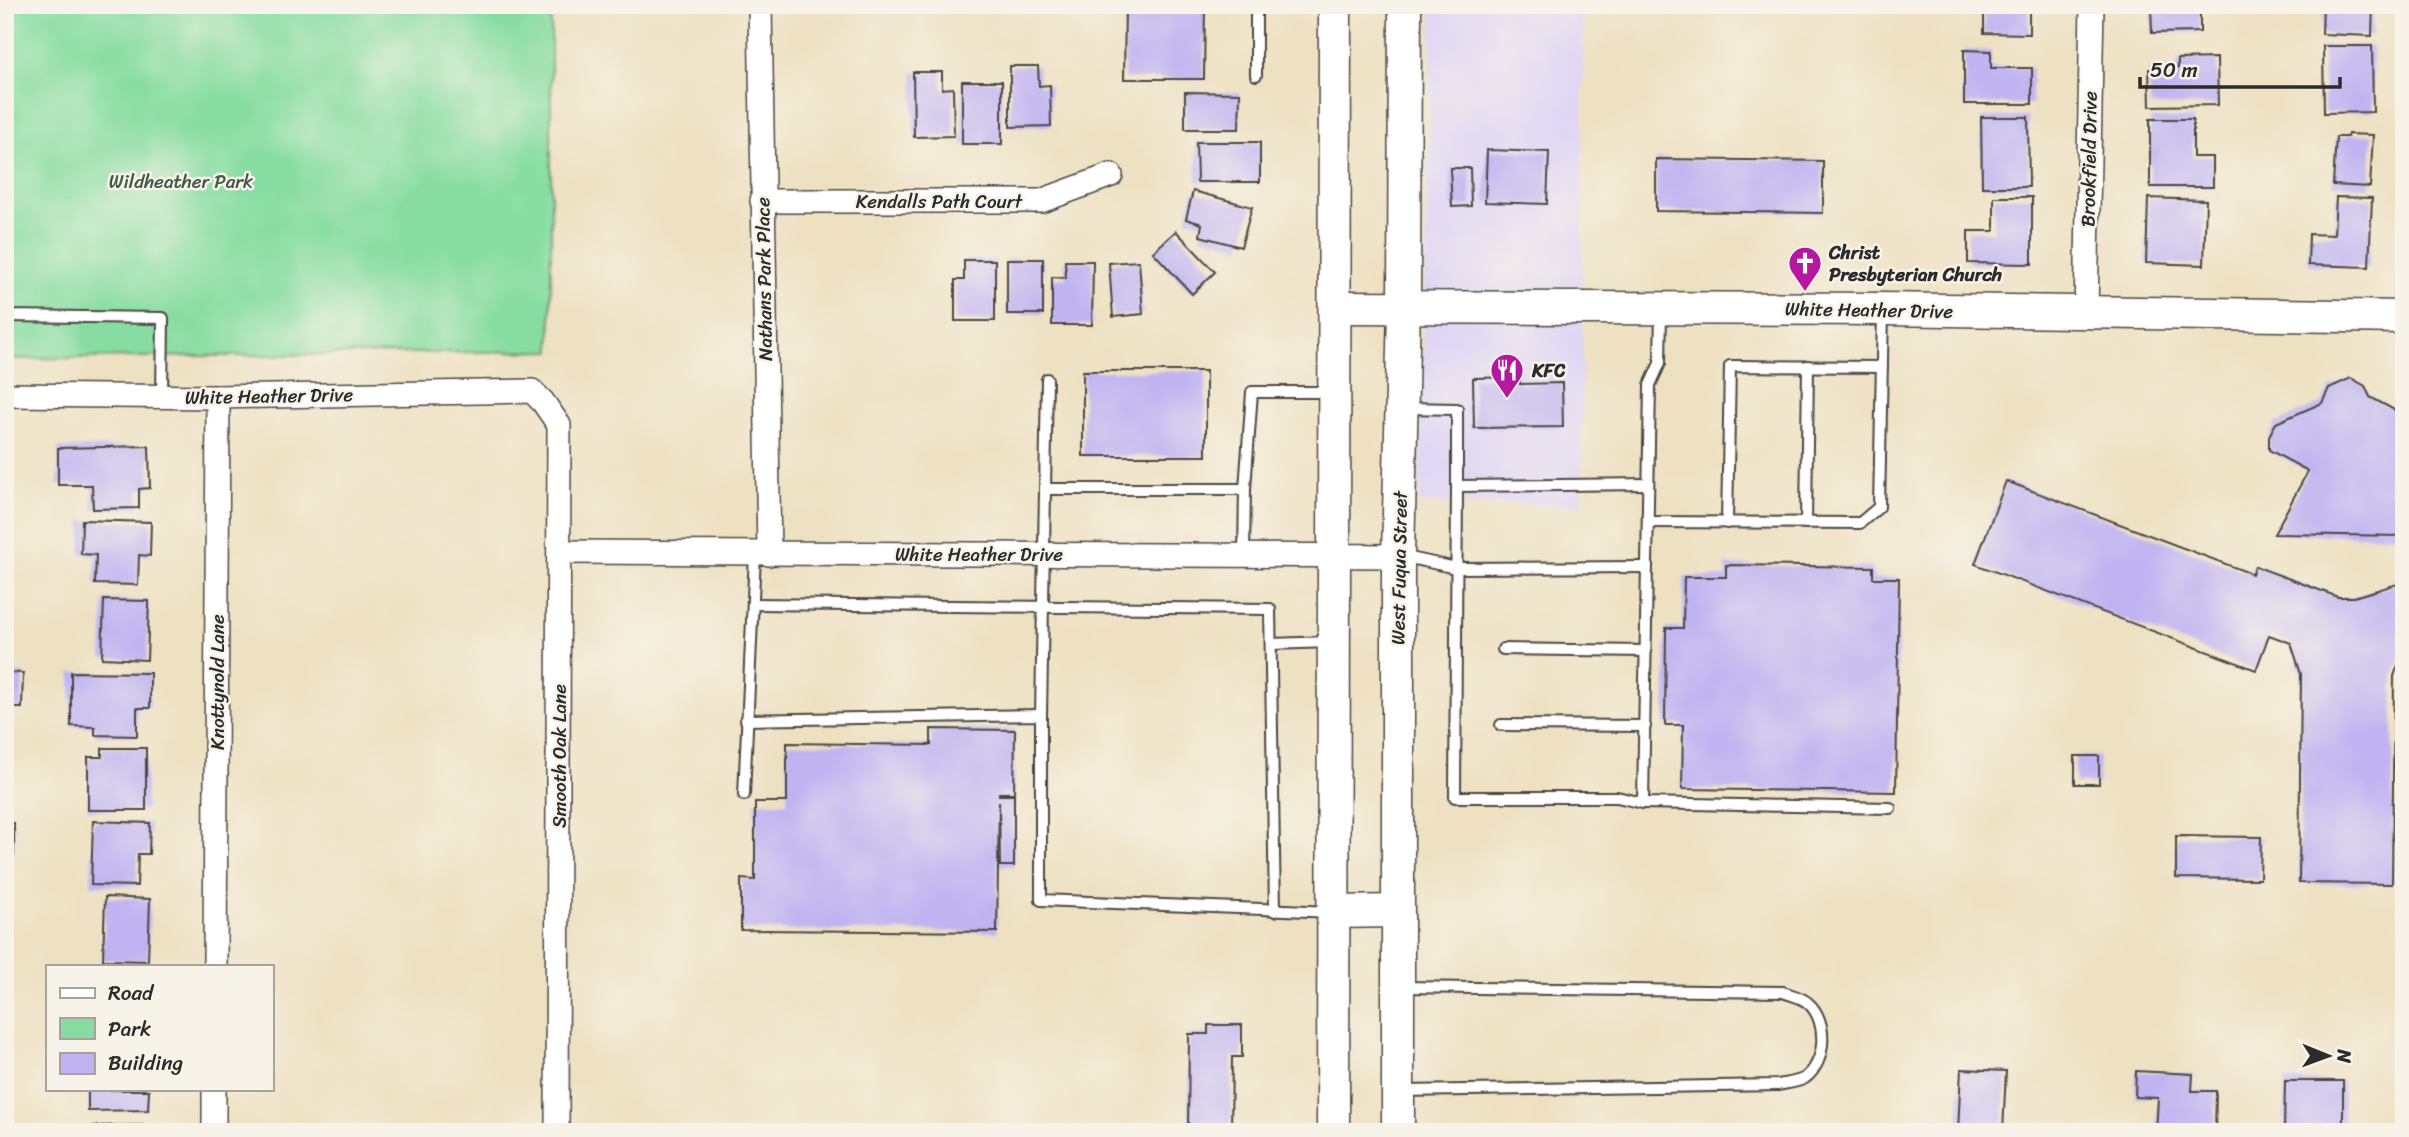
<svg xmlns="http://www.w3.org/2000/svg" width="2409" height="1137" font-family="Sriracha,sans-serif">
<rect width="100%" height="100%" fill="#f7f3e8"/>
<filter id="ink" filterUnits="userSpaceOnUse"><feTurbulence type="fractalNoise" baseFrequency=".0143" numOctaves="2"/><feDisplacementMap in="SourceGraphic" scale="14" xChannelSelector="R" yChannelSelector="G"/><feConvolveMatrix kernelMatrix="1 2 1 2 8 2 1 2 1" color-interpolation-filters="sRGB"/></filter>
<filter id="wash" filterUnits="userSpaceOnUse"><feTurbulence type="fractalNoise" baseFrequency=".00686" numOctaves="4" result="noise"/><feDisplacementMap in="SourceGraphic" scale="28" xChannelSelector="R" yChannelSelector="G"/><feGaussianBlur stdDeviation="1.57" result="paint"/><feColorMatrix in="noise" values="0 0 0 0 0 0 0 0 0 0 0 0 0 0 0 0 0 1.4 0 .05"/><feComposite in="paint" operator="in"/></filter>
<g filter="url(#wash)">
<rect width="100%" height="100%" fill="#eee1c2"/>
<path fill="#dfd5f5" d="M1432 5H1583L1582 505 1419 503Z"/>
<path fill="#87dda1" stroke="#598466" stroke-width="2" d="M5 5H551V351L5 359Z"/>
<g id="blocks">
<g fill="#bfb4f1">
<path d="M1125 5H1205L1204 79H1124Z"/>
<path d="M1984 5H2029V34L1984 33Z"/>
<path d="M2151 5H2200V32L2152 33Z"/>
<path d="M2323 5H2373L2372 36 2322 34Z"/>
<path d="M2323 46H2372L2373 112 2324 113Z"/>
<path d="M1964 50 1991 51V68H2032V104H1964Z"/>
<path d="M2217 58 2218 105 2150 106 2149 69 2178 68V59Z"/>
<path d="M1010 66H1038L1039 86 1050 85 1051 126 1010 127Z"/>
<path d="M913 72H942V89L953 88 954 136 914 137Z"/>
<rect x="962" y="81" width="40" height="63"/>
<path d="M1185 92 1240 93 1239 129H1185Z"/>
<path d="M1981 117H2028L2029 187H1982Z"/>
<path d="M2150 119H2193V157H2213V187H2150Z"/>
<path d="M2348 134 2373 135 2370 187 2333 185 2336 137H2347Z"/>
<path d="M1196 142H1260V182H1197Z"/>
<path d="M1487 150 1549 152 1547 204 1485 202Z"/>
<path d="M1656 159 1823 161V213L1656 211Z"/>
<path d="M1450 168H1470L1471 206 1452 207Z"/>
<path d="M1193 191 1252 207 1241 247 1200 236 1202 224 1186 219Z"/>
<path d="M1994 197H2032V264L1968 263V231H1994Z"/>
<path d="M2336 197 2372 198 2369 267 2308 265 2309 234 2334 235Z"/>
<path d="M2148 198 2206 200 2204 265 2146 263Z"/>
<path d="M1176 231 1215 272 1192 294 1153 252Z"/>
<rect x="1007" y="259" width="36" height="55"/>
<path d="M964 260H995V321H955V280H964Z"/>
<path d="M1065 261H1093L1092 325H1052V277L1066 278Z"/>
<path d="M1139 261 1143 314 1113 317 1109 263Z"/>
<rect x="1083" y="371" width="123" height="85"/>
<path d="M1519 377 1520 384 1562 383 1563 427 1474 428 1473 378Z"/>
<path d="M2351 378 2365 386 2370 397 2404 415V536L2274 534 2308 471 2269 450V436L2276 423 2322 403 2329 388Z"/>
<path d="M149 446 150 488 139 489V508L93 509 92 485H58V448Z"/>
<path d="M2006 481 2252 574 2255 566 2338 597H2354L2404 582V649L2394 676 2392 884 2299 883 2301 674 2291 643 2269 635 2256 670 1975 564Z"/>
<path d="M82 520 151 522 150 556 139 555 138 585 95 584 96 555 81 554Z"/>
<path d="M1726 565 1873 567V578H1899L1896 792 1682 789 1683 725H1665L1666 628H1683L1684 577H1726Z"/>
<path d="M104 600 149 601 147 660 102 658Z"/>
<path d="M5 672 23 673 22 708H5Z"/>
<path d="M71 672 150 673V708H137V736L95 735V727L71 726Z"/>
<path d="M931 729 1015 730 1014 793H999V795H1014V866H1000L999 802 997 932 741 930V879L755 880V802H787V743L931 745Z"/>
<path d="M102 748H146V810H88V757H102Z"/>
<rect x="2075" y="756" width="24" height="28"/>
<path d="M93 821 150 823 149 854H138L137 886 91 885Z"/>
<rect x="5" y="823" width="9" height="31"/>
<path d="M2176 836 2261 837 2260 879 2176 878Z"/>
<path d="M105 897 150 899 148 961 103 960Z"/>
<path d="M1208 1025H1242V1057H1232L1231 1132H1188L1189 1034H1208Z"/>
<path d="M1961 1069 2006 1071 2003 1132H1958Z"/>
<path d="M2136 1071 2193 1074 2192 1091H2216L2215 1132H2156L2158 1098 2135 1097Z"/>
<path d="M2285 1081H2343V1132H2284Z"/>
<path d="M88 1090H149L148 1110 88 1111Z"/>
<path d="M148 1125V1132H93V1126Z"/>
</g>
</g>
</g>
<g filter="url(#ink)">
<use href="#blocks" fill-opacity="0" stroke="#484642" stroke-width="2"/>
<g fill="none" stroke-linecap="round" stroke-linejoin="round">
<defs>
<g id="lane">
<path d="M1256 75V5"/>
<path d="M5 316 163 318 162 397"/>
<path d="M1405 408 1457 409V486"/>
<path d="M1648 484 1457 486 1455 797H1617L1643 803 1890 808"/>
<path d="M1046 489H1245"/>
<path d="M1648 522 1860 523 1879 507 1883 312"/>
<path d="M1727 523 1730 366 1882 367"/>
<path d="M1806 523 1808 366"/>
<path d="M1244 555 1245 489 1252 392H1331"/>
<path d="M1401 556 1456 568 1647 567"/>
<path d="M753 604 1270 609 1275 911"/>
<path d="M1271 644 1330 642"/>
<path d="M1503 649 1646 651"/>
<path d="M1041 715 1047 379"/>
<path d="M746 720 1041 715V900L1332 912"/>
<path d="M1501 725 1645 726"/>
<path d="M744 795 755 554"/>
<path d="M1643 803 1650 385 1660 363 1661 311"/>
<path d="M1401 1091 1778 1085C1786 1083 1799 1082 1805 1078 1827 1062 1828 1020 1808 1003 1802 997 1790 995 1783 992L1401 987"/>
</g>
<g id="street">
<path d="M760 5 769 554"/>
<path d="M762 201H1041L1111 175"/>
<path d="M2086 314 2092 5"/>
<path d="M5 395 218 397 532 391 543 402 559 425 557 1132"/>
<path d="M560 552 1398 556"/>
<path d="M215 967 218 397"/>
<path d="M214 1132V1090"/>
</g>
<g id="secondary">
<path d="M1335 307 1883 309 2404 317"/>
<path d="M1333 912 1397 911"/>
<path d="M1333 1132 1335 5"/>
<path d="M1398 1132V556L1404 306 1405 5"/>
</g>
</defs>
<use href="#lane" stroke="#484642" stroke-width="14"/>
<use href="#street" stroke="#484642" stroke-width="26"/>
<use href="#secondary" stroke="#484642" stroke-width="35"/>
<use href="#lane" stroke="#fff" stroke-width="10"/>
<use href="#street" stroke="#fff" stroke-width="23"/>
<use href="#secondary" stroke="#fff" stroke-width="32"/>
</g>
</g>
<defs>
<symbol id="church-pin" viewBox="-11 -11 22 30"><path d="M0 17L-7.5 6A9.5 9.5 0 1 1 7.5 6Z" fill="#b5179e" stroke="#f7f3e8"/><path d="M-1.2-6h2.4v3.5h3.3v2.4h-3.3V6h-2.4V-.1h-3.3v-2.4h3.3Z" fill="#fff"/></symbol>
<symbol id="restaurant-pin" viewBox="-11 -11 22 30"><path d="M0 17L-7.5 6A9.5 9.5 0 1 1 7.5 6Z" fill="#b5179e" stroke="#f7f3e8"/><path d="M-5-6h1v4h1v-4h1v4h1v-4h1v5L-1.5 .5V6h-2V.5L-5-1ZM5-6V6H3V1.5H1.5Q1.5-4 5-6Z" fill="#fff"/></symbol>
</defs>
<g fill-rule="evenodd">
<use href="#church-pin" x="1786" y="244" width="38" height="52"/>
<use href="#restaurant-pin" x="1488" y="351" width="38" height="52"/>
</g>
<g text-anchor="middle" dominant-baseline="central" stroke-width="5" stroke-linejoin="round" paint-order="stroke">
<g font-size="19" fill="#2b2b2b" stroke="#f7f3e8">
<text transform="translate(2089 159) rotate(-89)">Brookfield Drive</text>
<text x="939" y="201">Kendalls Path Court</text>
<text transform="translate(764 279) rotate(-91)">Nathans Park Place</text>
<text transform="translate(1869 310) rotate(1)">White Heather Drive</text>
<text transform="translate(269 396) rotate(-1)">White Heather Drive</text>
<text x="979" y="554">White Heather Drive</text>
<text transform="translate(1399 568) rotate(-89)">West Fuqua Street</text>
<text transform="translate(217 682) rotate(-90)">Knottynold Lane</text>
<text transform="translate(559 756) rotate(-90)">Smooth Oak Lane</text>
</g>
<g font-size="19" fill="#425848" stroke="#f7f3e8">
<text x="181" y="181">Wildheather Park</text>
</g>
<g font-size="19" font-weight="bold" fill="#2b2b2b" stroke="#f7f3e8" text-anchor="start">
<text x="1829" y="252">Christ<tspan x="1829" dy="22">Presbyterian Church</tspan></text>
<text x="1532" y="370">KFC</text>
</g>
</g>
<rect width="2409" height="1137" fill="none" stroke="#f7f3e8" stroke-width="28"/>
<rect x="46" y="965" width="228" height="126" fill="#f7f3e8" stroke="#a5a39c" stroke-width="2"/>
<rect x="60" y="988" width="35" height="10" fill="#ffffff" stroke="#a5a39c" stroke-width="2"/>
<text x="108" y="1000" font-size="21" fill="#2b2b2b">Road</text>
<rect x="60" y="1018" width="35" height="21" fill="#87dda1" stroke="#a5a39c" stroke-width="2"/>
<text x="108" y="1036" font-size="21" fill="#2b2b2b">Park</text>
<rect x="60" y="1053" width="35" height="21" fill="#bfb4f1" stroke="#a5a39c" stroke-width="2"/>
<text x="108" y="1070" font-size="21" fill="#2b2b2b">Building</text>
<g transform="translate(2328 1056) rotate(91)" stroke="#f7f3e8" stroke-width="5" paint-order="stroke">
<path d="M0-5L12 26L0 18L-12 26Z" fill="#2b2b2b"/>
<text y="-10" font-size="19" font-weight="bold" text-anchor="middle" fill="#2b2b2b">N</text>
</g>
<path d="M2140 77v10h200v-10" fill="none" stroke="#2b2b2b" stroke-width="3.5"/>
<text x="2150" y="77" font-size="21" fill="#2b2b2b" stroke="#f7f3e8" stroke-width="5" paint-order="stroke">50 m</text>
</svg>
